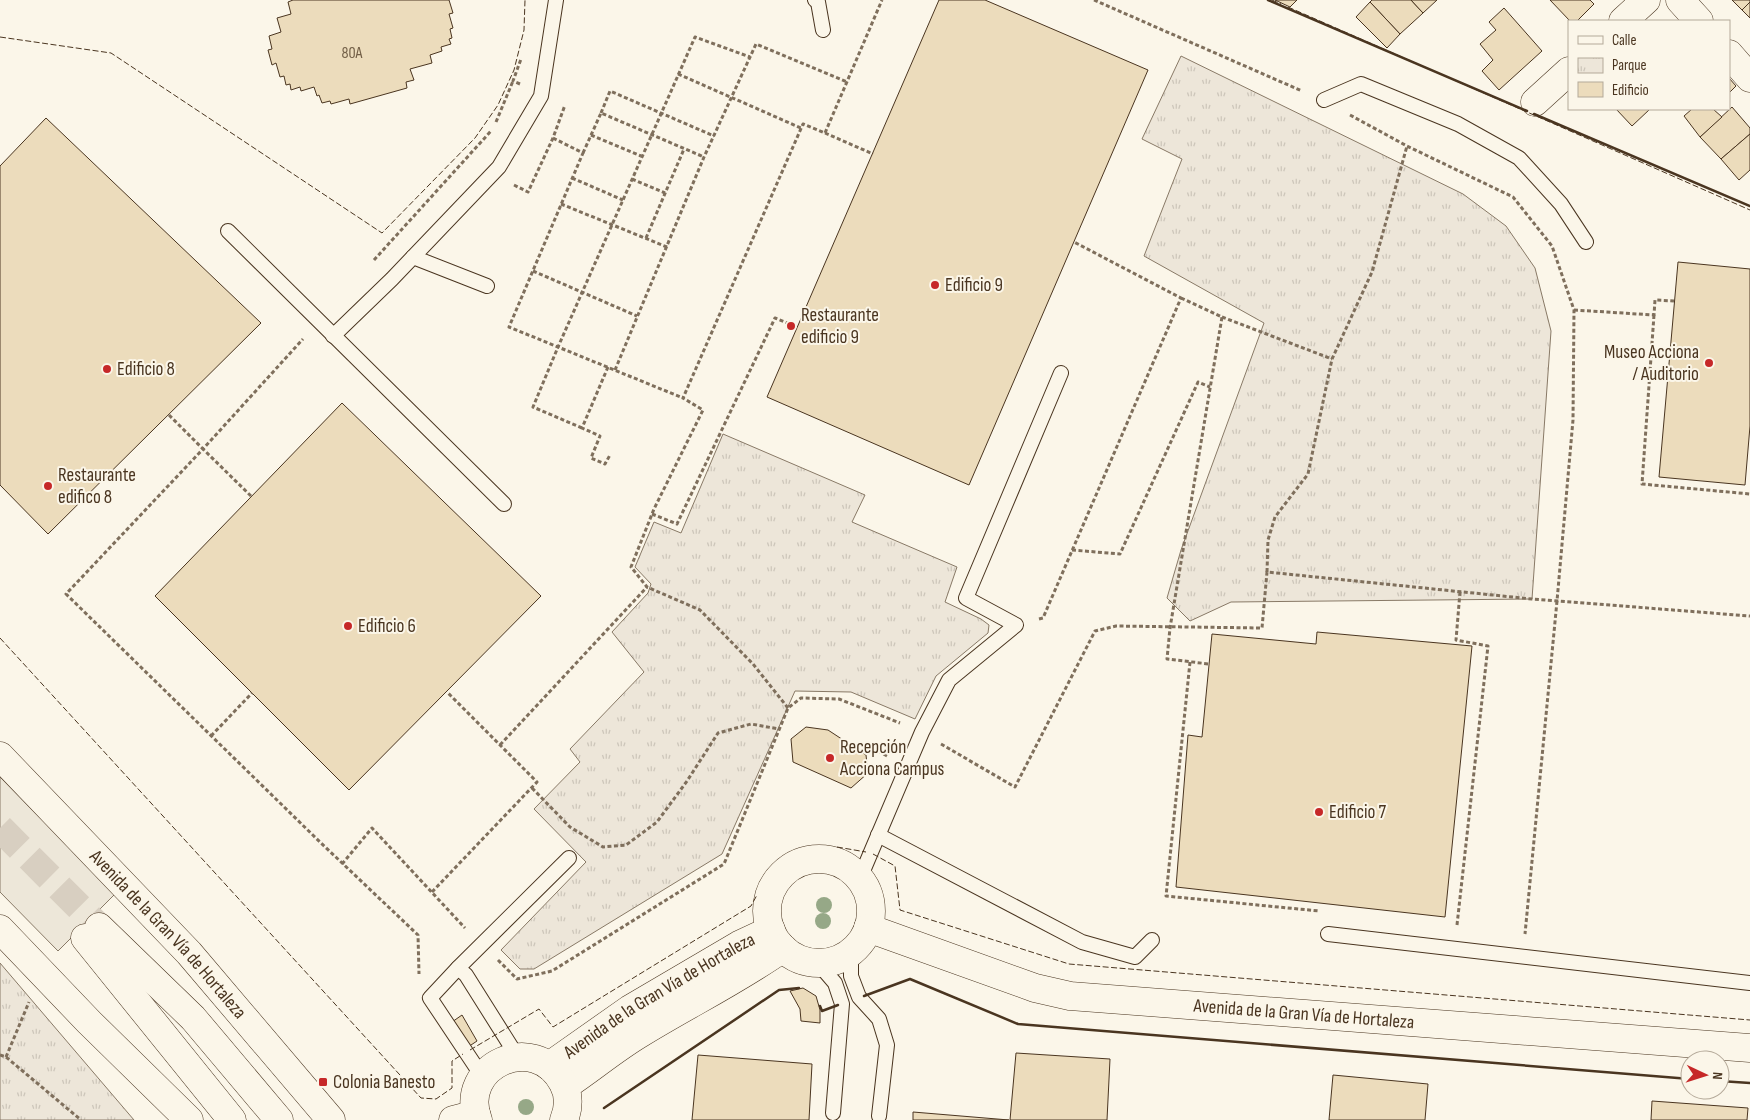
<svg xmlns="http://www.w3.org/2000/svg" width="1750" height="1120" font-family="'Sofia Sans Condensed',sans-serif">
<defs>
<pattern id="park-tufts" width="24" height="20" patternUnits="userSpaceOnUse" patternTransform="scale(1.25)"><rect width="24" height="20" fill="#ede6d9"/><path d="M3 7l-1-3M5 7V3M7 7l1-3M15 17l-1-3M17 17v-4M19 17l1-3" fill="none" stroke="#cdc6ba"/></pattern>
</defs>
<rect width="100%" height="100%" fill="#fbf6e9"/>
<g fill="url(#park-tufts)" stroke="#887966">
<path d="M1181 56 1463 194 1506 226 1535 268 1551 331 1532 599 1231 602 1190 621 1167 598 1181 550 1264 323 1144 256 1182 159 1142 139Z"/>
<path d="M723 434 865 495 852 522 957 567 945 602 981 619 989 625 988 633 936 676 915 719 851 692 795 691 722 854 534 969H520L501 950 586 862 534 809 580 762 570 749 644 672 612 632 648 593 651 584 635 567 654 522 681 533Z"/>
<path d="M0 963 134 1120H0Z"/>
</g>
<path fill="#ede7d9" stroke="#887966" d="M0 777 115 894 58 951 0 892Z"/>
<g fill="#ecdcbc" stroke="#4a3520">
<path d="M293 0H449L453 13 449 14 453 28 450 29 452 38 449 39 451 44 441 47 442 51 430 55 432 63 410 69 414 80 406 82 407 88 350 104 349 99 331 104 330 101 322 103 319 95 317 96 314 87 301 91 300 87 291 90 290 84 286 85 284 76 280 77 276 63 272 65 268 50 272 49 269 36 281 32 277 18 291 14 288 2Z"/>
<path d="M939 0H985L1148 70 969 485 767 397Z"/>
<path d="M1275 0H1297L1290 7Z"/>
<path d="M1372 0H1411L1423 13 1400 34 1370 2Z"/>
<path d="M1411 0H1437L1423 13Z"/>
<path d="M1550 0H1590L1594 4 1577 21H1570Z"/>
<path d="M1732 0H1750V2L1742 10Z"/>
<path d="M1370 2 1400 34 1387 48 1356 17Z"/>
<path d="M1750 2V18L1742 10Z"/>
<path d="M1504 8 1542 51 1499 90 1482 71 1493 60 1480 44 1496 30 1489 22Z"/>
<path d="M1729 78 1736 86 1729 93Z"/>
<path d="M1732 107 1750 128V134L1721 159 1700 137Z"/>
<path d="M1616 109H1650L1632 126Z"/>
<path d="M1692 109H1713L1722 117 1700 137 1684 116Z"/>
<path d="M46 118 261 323 48 534 0 485V166Z"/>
<path d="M1750 134V170L1739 180 1721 159Z"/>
<path d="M1678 262 1750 269V426L1745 485 1659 477Z"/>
<path d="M342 403 541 596 349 790 155 596Z"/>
<path d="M1317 632 1472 646 1445 917 1176 887 1188 735 1202 737 1212 634 1316 644Z"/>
<path d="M806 727 828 730 866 755 868 773 851 788 793 762 791 739Z"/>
<path d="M803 988 816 996 820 1010V1023L801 1021 800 1009 790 991Z"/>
<path d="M462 1015 477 1041 468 1047 452 1022Z"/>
<path d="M1016 1053 1110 1059 1107 1120H1010Z"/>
<path d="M698 1055 812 1064 809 1120H692Z"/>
<path d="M1333 1075 1428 1084 1425 1120H1329Z"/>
<path d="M1652 1101 1748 1108 1747 1120H1651Z"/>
<path d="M913 1112 1009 1120H913Z"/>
</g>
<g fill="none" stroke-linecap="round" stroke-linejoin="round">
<path stroke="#d8cfc1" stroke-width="28" stroke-dasharray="28 14" stroke-linecap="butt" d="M0 828 99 927"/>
<defs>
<g id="lane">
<path d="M815 0 818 2 823 30"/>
<path d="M1324 100 1361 84 1458 124 1519 158 1561 204 1586 242"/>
<path d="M228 231 504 504"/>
<path d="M413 257 487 286"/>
<path d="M333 336 392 279 499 167 541 96 556 0"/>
<path d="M878 835 1082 942 1135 957 1152 940"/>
<path d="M860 878 922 732 949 680 1016 625 966 598 1061 373"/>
<path d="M1328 934 1750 983"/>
<path d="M851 952V976L859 997 879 1019 887 1045 879 1116"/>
<path d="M817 962 835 983 842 1004 833 1113"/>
<path d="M458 968 569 858"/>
<path d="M482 1076 430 998 458 968 466 975 517 1056"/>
</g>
<g id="street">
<path d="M1680 0 1699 21"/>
<path d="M1623 21 1646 0"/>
<path d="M1729 54 1750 78"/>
<path d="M1535 102 1569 71"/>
<path id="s1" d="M0 756 189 953 331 1120"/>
<circle cx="819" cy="911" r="52"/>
<path id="s2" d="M868 928 1035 988 1070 996 1750 1048"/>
<path d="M0 929 89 1022 189 1120"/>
<path id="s3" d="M549 1066 630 1009 739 945 771 930"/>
<path d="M565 1086C591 1069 614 1049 641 1033 688 1004 738 980 783 948"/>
<path d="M453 1120 476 1114"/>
<path d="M478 1120C457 1066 535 1030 563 1083 569 1094 569 1108 564 1120"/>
</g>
<g id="secondary">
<path d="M99 927 193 1018 279 1120"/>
<path d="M85 938 232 1120"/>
</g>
</defs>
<use href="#lane" stroke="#4a3520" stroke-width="16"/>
<use href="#street" stroke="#4a3520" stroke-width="29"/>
<use href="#secondary" stroke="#4a3520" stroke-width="29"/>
<g stroke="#7f6f5c" stroke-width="3" stroke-dasharray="4 2.5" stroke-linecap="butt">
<path d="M1094 0 1302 91"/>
<path d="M678 74 801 128"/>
<path d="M520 84 513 81 521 59"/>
<path d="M601 113 610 91 714 136"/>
<path d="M1350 115 1407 146 1513 197 1552 246 1574 310 1573 420 1557 601 1525 934"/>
<path d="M496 122 513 81"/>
<path d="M825 133 873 154"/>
<path d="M591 135 641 156"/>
<path d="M553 138 583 153 509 327 683 398"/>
<path d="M583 153 601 113 704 157"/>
<path d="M572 178 623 200"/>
<path d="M632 179 665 193"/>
<path d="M514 185 528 192 553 138 565 105"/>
<path d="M561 204 667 247"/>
<path d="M646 238 684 149"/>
<path d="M374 260 491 131"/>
<path d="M533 271 637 316"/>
<path d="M1181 298 1222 317 1170 628 1167 659 1209 664"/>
<path d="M1574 310 1654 315 1655 300 1674 301"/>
<path d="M1654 315 1642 484 1750 494"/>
<path d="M1222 317 1332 359"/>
<path d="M608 367 582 428 600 436 591 458 605 464 610 455"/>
<path d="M615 370 704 157 756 44 847 82"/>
<path d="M169 415 203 449 66 594 321 843 418 935 419 974"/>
<path d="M582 428 533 407 558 347 695 37 750 57"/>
<path d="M251 496 203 449 303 339"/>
<path d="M652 514 677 524 775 318 797 327"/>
<path d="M1072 550 1120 554 1198 382 1210 387"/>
<path d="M1267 572 1268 540 1275 517 1308 474 1332 359 1372 272 1407 146"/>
<path d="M1039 619 1043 618 1181 298 1074 242"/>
<path d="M1190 662 1166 896 1319 911"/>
<path d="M788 708 753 664 700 610 647 587 631 567 654 509 703 410 683 398 803 124 825 133 882 0"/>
<path d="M211 736 252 693"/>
<path d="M941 744 1015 787 1095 631 1116 626 1262 628 1267 572 1532 599 1750 616"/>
<path d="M500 745 647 587"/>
<path d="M859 750 875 749 887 756"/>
<path d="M532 788 570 827 603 847 626 845 657 822 687 781 718 733 751 724 779 729"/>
<path d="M342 864 372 828 465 928"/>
<path d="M432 892 537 782 447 692"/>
<path d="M1457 925 1488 646 1456 640 1460 592"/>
<path d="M498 960 517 979 552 971 724 864 788 708 801 698 839 699 900 723"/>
<path d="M0 1055 6 1057 81 1120"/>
<path d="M6 1057 29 1002"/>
</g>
<use href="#lane" stroke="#fbf6e9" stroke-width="14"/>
<use href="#street" stroke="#fbf6e9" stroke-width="28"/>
<use href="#secondary" stroke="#fbf6e9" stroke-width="28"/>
<g stroke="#4a3520" stroke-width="1" stroke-dasharray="6 2.5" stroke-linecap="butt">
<path d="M1272 0 1281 4"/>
<path d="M1288 7 1750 210"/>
<path d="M0 37 111 53 382 233 475 138 498 105 514 70 524 30 525 0"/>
<path d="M0 638 421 1098 436 1099 452 1088V1061L463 1054"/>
<path d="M837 847 866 852"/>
<path d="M873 854 895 866 900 910 1069 964 1750 1020"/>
<path d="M470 1050 539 1009 553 1027 751 906 757 895"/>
</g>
<g stroke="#4a3520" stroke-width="2.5">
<path d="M1268 0 1527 111"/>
<path d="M1534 114 1750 206"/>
<path d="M864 996 910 979 1018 1024 1690 1079"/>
<path d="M820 1006 822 1011 838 1005"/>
<path d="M1720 1081 1750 1083"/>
<path d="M604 1108 779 990 799 988"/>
</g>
</g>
<g fill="#96a887">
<circle cx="824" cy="905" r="8"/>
<circle cx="823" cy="921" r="8"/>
<circle cx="526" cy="1107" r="8"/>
</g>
<g fill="#c62828" stroke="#fbf6e9" stroke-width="2">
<circle cx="935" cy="285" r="5"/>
<circle cx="791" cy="326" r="5"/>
<circle cx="1709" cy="363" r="5"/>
<circle cx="107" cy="369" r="5"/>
<circle cx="48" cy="486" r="5"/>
<circle cx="348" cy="626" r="5"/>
<circle cx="830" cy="758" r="5"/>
<circle cx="1319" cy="812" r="5"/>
<rect x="318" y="1077" width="10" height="10" rx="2.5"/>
</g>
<g text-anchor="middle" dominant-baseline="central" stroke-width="4" stroke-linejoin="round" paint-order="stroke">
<g font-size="16" fill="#725f47">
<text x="352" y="53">80A</text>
</g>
<g font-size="19" fill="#4a3520" stroke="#fbf6e9" text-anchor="start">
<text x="945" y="285">Edificio 9</text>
<text x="801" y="315">Restaurante<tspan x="801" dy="22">edificio 9</tspan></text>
<text x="1699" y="352" text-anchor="end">Museo Acciona<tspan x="1699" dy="22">/ Auditorio</tspan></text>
<text x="117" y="369">Edificio 8</text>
<text x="58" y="475">Restaurante<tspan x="58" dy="22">edifico 8</tspan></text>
<text x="358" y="626">Edificio 6</text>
<text x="840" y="747">Recepción<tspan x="840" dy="22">Acciona Campus</tspan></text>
<text x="1329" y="812">Edificio 7</text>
<text x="333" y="1082">Colonia Banesto</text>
</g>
<g font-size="19" fill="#4a3520" stroke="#fbf6e9">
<text stroke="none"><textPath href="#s1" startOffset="245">Avenida de la Gran Vía de Hortaleza</textPath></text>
<text stroke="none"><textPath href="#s3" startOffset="131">Avenida de la Gran Vía de Hortaleza</textPath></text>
<text stroke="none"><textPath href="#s2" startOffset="448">Avenida de la Gran Vía de Hortaleza</textPath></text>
</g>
</g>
<rect x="1568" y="20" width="162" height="90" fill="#fbf6e9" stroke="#b4a999"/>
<rect x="1578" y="36" width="25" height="8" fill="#fbf6e9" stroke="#b4a999"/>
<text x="1612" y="45" font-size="15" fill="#4a3520">Calle</text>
<rect x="1578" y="58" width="25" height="15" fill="url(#park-tufts)" stroke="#b4a999"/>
<text x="1612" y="70" font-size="15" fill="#4a3520">Parque</text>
<rect x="1578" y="82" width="25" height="15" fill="#ecdcbc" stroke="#b4a999"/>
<text x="1612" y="95" font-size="15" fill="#4a3520">Edificio</text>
<g transform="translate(1705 1075) rotate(94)"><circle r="24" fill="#fbf6e9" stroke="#b4a999"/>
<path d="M0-4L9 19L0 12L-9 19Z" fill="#c62828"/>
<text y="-8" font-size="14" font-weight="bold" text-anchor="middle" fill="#4a3520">N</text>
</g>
</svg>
